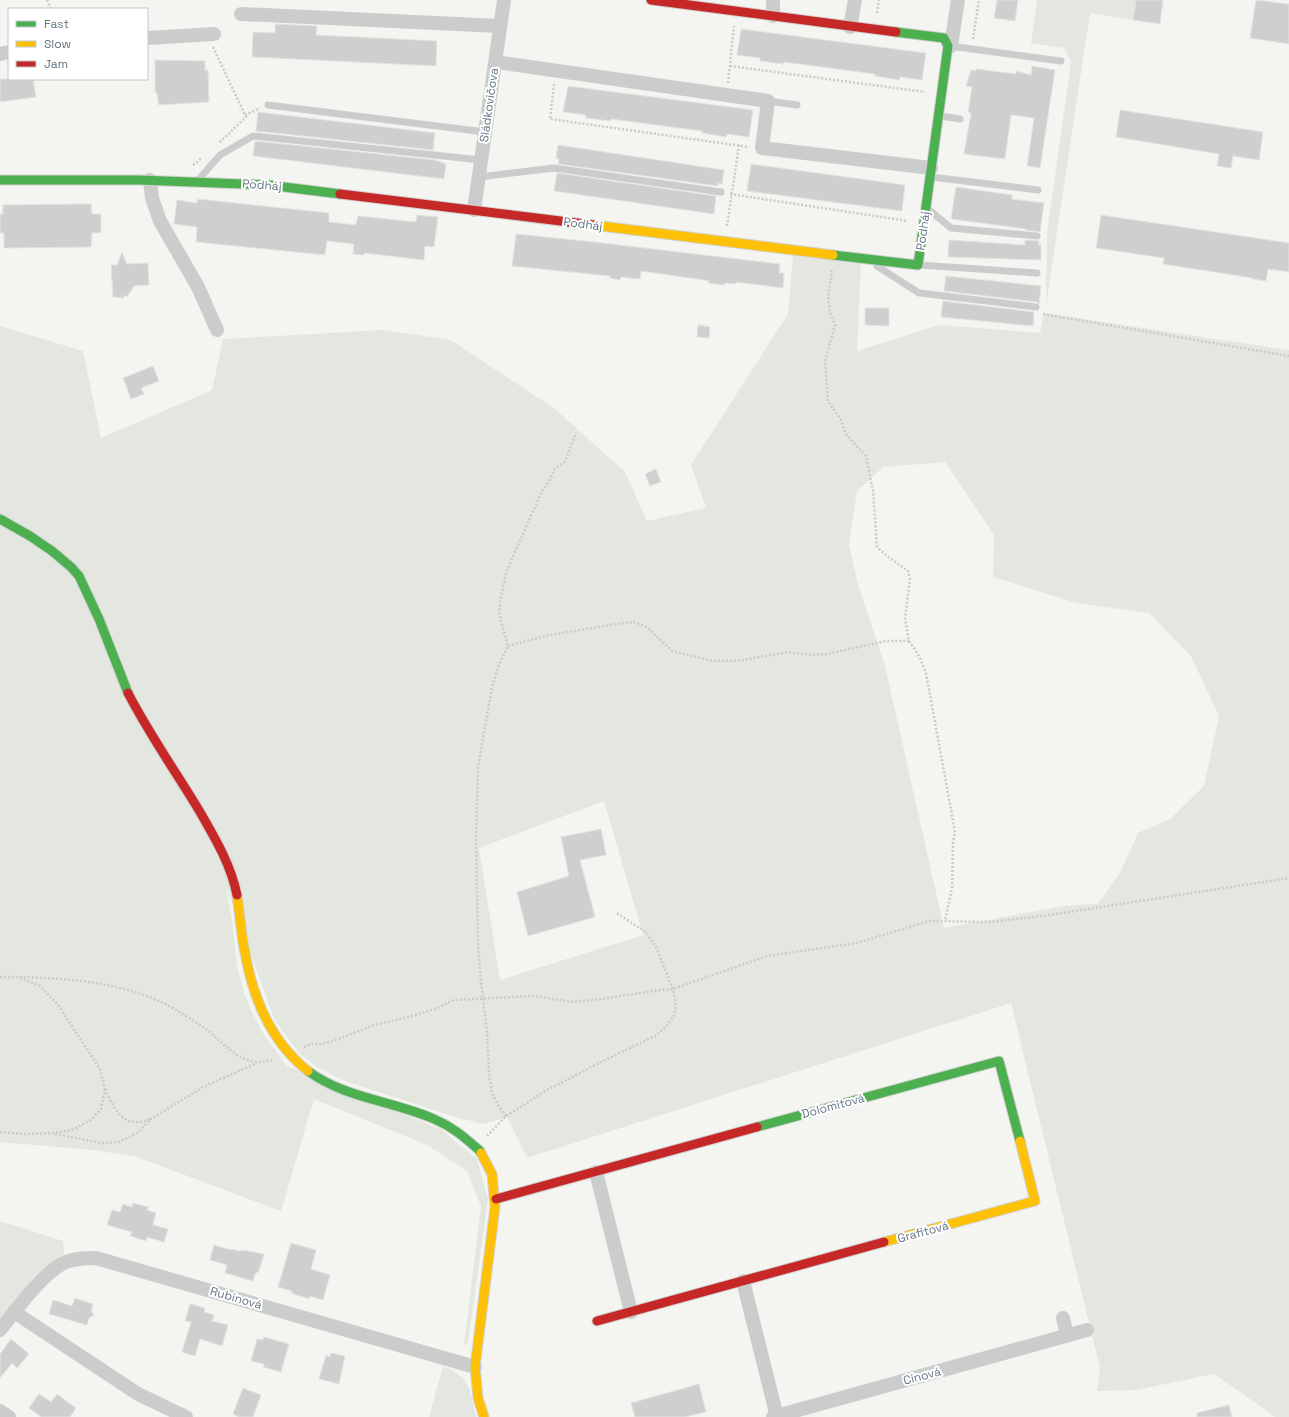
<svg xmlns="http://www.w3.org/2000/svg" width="1289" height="1417" font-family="'Space Grotesk',sans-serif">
<rect width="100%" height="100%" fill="#f4f4f1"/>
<g fill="#e4e7df" fill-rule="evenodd">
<path d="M1037 0H1136L1133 20 1090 13 1046 305 1047 234 1071 62 1064 48 1031 43Z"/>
<path d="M793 255 861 261 857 351 939 325 1040 333 1044 313 1289 350V1417H1275L1273 1415 1214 1374 1136 1390 1097 1391 1100 1368 1011 1003 527 1158 507 1117 483 1124 455 1117 342 1080 317 1067 300 1054 275 1021 226 886 233 927 237 965 244 993 251 1010 264 1035 287 1066 442 1130 477 1159 488 1199 468 1343 464 1345 481 1206 467 1171 427 1145 314 1099 281 1211 137 1157 94 1150 0 1142V326L83 351 101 438 212 390 223 339 384 330 451 340 555 409 625 472 647 521 706 508 691 465 788 314ZM945 462 994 535 993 577 1076 603 1149 613 1191 656 1219 716 1204 786 1170 819 1138 833 1120 873 1098 904 1063 906 944 928 885 666 858 585 849 545 857 491 883 467ZM604 801 643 935 500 980 479 848Z"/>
<path d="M0 1221 63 1241 64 1254 35 1276 0 1318Z"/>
<path d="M443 1366C471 1378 470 1390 476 1417H429Z"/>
</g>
<g fill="#cecfcf" stroke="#e3e3e1">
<path d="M997 0H1018L1015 21 994 18Z"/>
<path d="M1136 0H1163L1160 24 1133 20Z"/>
<path d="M1256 0 1289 4V44L1250 38Z"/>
<path d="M275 24 317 26 316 35 437 41 436 66 252 57 253 32 275 33Z"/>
<path d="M741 29 926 53 922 80 900 77 899 80 875 76V74L784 62V64L760 61V58L737 55Z"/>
<path d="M155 60 205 61V70H208L209 102 159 105 157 93 155 92Z"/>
<path d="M1032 66 1055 70 1040 168 1027 166 1034 118 1011 115 1005 159 964 154 971 113 968 112 972 87 966 86 971 70 976 71V69L1016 74V71L1031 75Z"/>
<path d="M0 79H33L36 97 0 102Z"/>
<path d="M568 86 753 110 749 137 727 134 726 137 702 133V131L611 119 610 121 586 118V115L563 112Z"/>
<path d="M1120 110 1263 132 1259 160 1233 156 1231 168 1217 166 1219 154 1116 137Z"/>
<path d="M258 112 435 133 433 150 256 131Z"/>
<path d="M255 141 435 160 446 164 444 179 253 156Z"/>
<path d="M558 145 724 170 722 184 718 183V186L558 164 559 159 556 158Z"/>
<path d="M751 164 905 185 902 211 747 191Z"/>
<path d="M557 173 716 196 714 214 554 191Z"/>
<path d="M956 187 1012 195V199L1044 203 1040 232 1026 230V229L951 219Z"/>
<path d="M198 199 329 213V222L356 225 358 216 416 222 417 215 438 217 434 247 425 246 424 260 364 253V255L353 254 354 244 327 241 325 255 196 242 197 227 174 224 177 200 197 203Z"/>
<path d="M78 204H91L92 214H101V233H92L91 247 4 248V233H0V214H3V205Z"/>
<path d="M1101 215 1289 243V272L1268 269 1266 281 1252 279 1253 278 1163 264 1164 258 1096 248Z"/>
<path d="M516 234 594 242 780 264 779 273H784L783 288 736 282V284L725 283 724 285 708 283 709 281 704 280 641 271 640 279 621 277 620 280 610 278V276L512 266Z"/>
<path d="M949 240 1025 245V240L1039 241 1038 245H1041V260L948 257Z"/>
<path d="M122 252 127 264 148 263 149 285 134 286 127 297 125 295 123 298 113 297 111 265H117Z"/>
<path d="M946 276 1041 286 1039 304 1037 302 944 291Z"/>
<path d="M943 301 1034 312 1033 326 941 317Z"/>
<path d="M865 308H889V326L865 325Z"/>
<path d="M698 325 710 327 709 338 697 337Z"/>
<path d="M153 366 159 381 141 388 144 394 131 399 123 378Z"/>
<path d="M656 469 661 482 650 486 645 474Z"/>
<path d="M601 829 606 855 580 860 595 917 528 936 517 892 569 876 561 837Z"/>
<path d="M133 1203 148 1207 147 1210 156 1213 153 1225 168 1229 164 1242 147 1237 146 1241 130 1236 132 1232 107 1225 112 1210 120 1212 123 1204 132 1207Z"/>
<path d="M291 1243 316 1250 311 1269 330 1275 323 1300 310 1296 309 1299 291 1293 292 1291 278 1287Z"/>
<path d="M214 1245 231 1250 232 1249 238 1251 243 1250 264 1254 259 1271 255 1274 253 1281 225 1273 227 1265 210 1260Z"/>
<path d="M75 1298 93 1304 91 1311 94 1315 89 1318 87 1325 49 1314 53 1300 72 1306Z"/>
<path d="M190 1304 205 1308 204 1312 214 1315 212 1321 228 1325 222 1346 200 1339 195 1356 182 1352 191 1322 185 1321Z"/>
<path d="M264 1337 289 1344 281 1372 263 1367 264 1364 251 1361 257 1339 263 1340Z"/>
<path d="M11 1339 29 1354 17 1368 12 1363 0 1378V1354Z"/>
<path d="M331 1353 345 1356 339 1384 319 1379 326 1355 330 1357Z"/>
<path d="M699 1384 706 1412 685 1417H635L631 1403Z"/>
<path d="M243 1388 261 1395 253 1417H239L233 1414Z"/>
<path d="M39 1394 51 1402 57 1394 76 1408 70 1417H41L29 1408Z"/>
<path d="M1229 1405 1232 1417H1197V1413Z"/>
</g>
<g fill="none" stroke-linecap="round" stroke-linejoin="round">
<defs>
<g id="fast">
<path d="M0 180H139L268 185 340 194"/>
<path d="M833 255 918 265 948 46 944 38 896 32"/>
<path d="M0 519 30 536 52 551 71 567 79 576 99 619 128 693"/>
<path d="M308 1071C344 1098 393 1101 434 1119 453 1127 464 1137 479 1150L481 1153"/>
<path d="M757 1127 999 1061 1020 1141"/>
</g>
<g id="slow">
<path d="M593 225 833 255"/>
<path d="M237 895C240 915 241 934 245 953 253 998 271 1042 308 1071"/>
<path d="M481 1153 492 1174 495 1207 475 1367 478 1398 484 1417"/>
<path d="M884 1242 1035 1201 1020 1141"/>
</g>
<g id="jam">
<path d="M651 0 896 32"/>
<path d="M340 194 593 225"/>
<path d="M128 693C149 734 176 772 200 812 215 838 231 865 237 895"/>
<path d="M496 1199 757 1127"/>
<path d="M597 1321 884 1242"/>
</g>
</defs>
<use href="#fast" stroke="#d0d2d1" stroke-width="11"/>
<use href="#slow" stroke="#d0d2d1" stroke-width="11"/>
<use href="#jam" stroke="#d0d2d1" stroke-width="11"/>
<g stroke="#cacaca" stroke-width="2.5" stroke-dasharray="2 2" stroke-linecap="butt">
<path d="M47 0 51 9"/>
<path d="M877 13 879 0"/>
<path d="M973 39 979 0"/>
<path d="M213 47 246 117 219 143"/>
<path d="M730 66 925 92"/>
<path d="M728 83 734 26"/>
<path d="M554 84 550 119 749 147"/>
<path d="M245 115 260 108"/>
<path d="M193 165 202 158"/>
<path d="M730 194 908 221"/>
<path d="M727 226 739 145"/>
<path d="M831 270 832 272 828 297 830 313 835 325 825 361 828 401 841 420 846 434 866 456 873 491 877 547 887 556 908 571 910 578 905 619 909 641 919 656 926 673 955 832 953 843 952 888 945 921"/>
<path d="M1043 314 1289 356"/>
<path d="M508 646 545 636 609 625 634 622 647 627 672 651 712 661H737L788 652 810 655 827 654 886 641H909"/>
<path d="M0 977C56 977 121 980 171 1007 183 1014 196 1022 207 1030 228 1047 243 1068 272 1060"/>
<path d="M304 1047 311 1044H321L333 1041 374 1025 405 1018 435 1009 454 1000 534 996 572 1002 601 999 653 991 673 989 767 956 857 943 929 921 990 922 1043 916 1289 878"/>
<path d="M105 1089C111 1102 120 1124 138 1122 142 1122 147 1120 151 1119"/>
<path d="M506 1116 499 1107 492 1093 489 1074 487 1032 481 982 478 944 476 839 478 767 492 687 499 665 508 646 499 614 500 601 507 570 542 491 549 482 554 470 565 461 576 433"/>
<path d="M0 1132 24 1134 53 1133 72 1130 91 1120 101 1109 105 1089 100 1069 58 1005 40 986 20 978"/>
<path d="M55 1134 102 1143 119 1142 137 1133 151 1119 203 1087 257 1063"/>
<path d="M487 1136 506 1116 547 1090 603 1061 655 1036 666 1027 674 1016 676 1006 673 989 656 947 646 932 615 912"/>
</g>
<g stroke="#cbcdcd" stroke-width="7">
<path d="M950 46 1061 61"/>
<path d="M768 101 797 105"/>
<path d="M268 105 485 132"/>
<path d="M940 116 960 119"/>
<path d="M479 177 554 168 721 192"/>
<path d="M931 177 1038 190"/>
<path d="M199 179 220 155 253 136 481 160"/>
<path d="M928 209 951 228 1037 236"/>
<path d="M920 265 1037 273"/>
<path d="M877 266 919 293 1036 307"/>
</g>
<g stroke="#cbcdcd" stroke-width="14">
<path d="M241 14 500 26"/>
<path d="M773 16V0"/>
<path d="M850 27 855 0"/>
<path d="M147 38 214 34"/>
<path d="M951 46 958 0"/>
<path d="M0 54 9 52"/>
<path d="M496 62 768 101 762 148 931 168"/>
<path d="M150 180 152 198 160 221 198 287 217 330"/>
<path d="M474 210 504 0"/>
<path d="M596 1172 631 1312"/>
<path d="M743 1281 777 1417"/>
<path d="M14 1312 138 1394 186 1417"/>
<path d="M1063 1318 1067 1335"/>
<path d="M0 1330C15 1311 45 1270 66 1262 76 1258 86 1258 96 1258L475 1367"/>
<path d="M0 1411 9 1417"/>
<path d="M773 1417 1087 1330"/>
</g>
<use href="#fast" stroke="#4caf50" stroke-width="9"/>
<use href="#slow" stroke="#ffc107" stroke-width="9"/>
<use href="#jam" stroke="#c62828" stroke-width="9"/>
</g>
<g text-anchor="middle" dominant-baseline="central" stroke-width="4" stroke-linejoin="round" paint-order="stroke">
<g font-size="12" fill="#637582" stroke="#fff">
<text transform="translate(489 105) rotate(-82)">Sládkovičova</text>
<text transform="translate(262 185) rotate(4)">Podháj</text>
<text transform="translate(583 224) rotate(7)">Podháj</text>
<text transform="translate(923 231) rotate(-82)">Podháj</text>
<text transform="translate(833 1106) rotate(-15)">Dolomitová</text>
<text transform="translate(923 1232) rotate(-15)">Grafitová</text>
<text transform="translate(236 1298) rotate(16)">Rubínová</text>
<text transform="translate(922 1376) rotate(-15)">Cínová</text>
</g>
</g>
<rect x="8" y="8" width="140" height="72" fill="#ffffff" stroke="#c1c8cd"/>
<rect x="16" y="21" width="20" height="6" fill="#4caf50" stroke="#c1c8cd"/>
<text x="44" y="28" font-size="12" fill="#637582">Fast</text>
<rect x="16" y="41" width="20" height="6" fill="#ffc107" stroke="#c1c8cd"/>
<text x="44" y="48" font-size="12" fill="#637582">Slow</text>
<rect x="16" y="61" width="20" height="6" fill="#c62828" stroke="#c1c8cd"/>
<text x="44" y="68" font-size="12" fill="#637582">Jam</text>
</svg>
